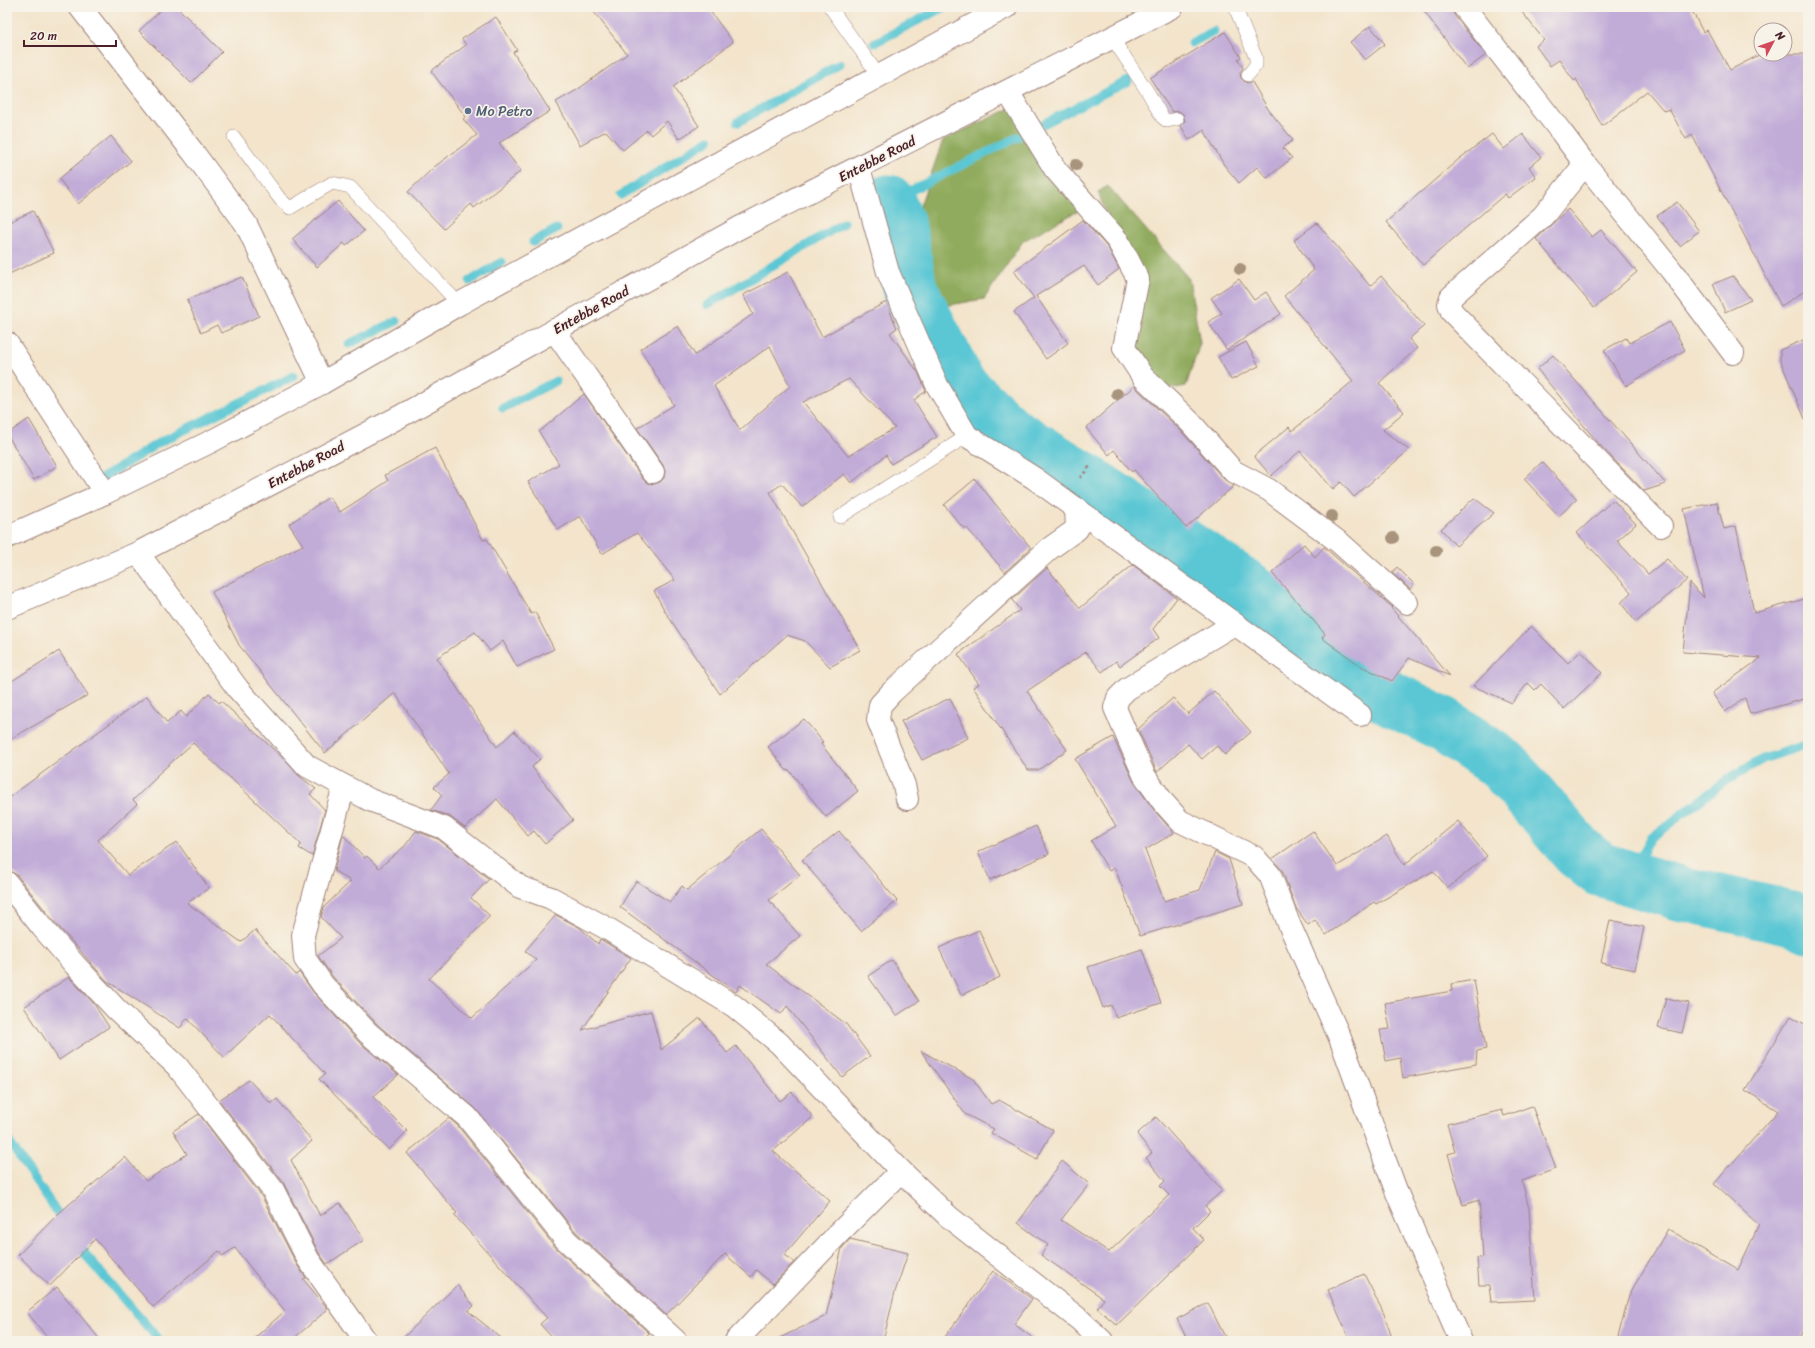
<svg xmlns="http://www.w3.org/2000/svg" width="1815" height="1348" font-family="Sriracha,sans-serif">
<rect width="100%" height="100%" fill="#f7f3e8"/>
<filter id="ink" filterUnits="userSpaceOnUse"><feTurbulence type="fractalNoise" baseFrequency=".025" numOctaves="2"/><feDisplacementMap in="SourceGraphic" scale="8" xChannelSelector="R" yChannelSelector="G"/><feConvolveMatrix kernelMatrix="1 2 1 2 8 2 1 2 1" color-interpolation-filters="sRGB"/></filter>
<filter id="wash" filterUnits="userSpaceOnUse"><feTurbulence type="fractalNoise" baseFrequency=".012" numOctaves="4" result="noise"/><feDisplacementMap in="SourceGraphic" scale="16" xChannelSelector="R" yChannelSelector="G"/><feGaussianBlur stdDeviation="0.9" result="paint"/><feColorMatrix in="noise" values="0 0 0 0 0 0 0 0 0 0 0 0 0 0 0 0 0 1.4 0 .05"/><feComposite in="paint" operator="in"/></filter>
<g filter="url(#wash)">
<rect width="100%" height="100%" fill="#f3e4cb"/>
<g fill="#90ab5d" stroke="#6d6544">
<path d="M1024 102 1078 211 1023 241 984 299 932 308 913 279 912 229 943 140Z"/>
<path d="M1108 186 1189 279 1200 343 1186 386 1165 390 1142 367 1133 342 1146 283 1106 213 1098 192Z"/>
</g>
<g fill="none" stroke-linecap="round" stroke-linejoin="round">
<g stroke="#5bc7d4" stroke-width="9">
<path d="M874 43 944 7"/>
<path d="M1191 43 1214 31"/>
<path d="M738 122 840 64"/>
<path d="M1043 124 1128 81"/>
<path d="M621 195 709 140"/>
<path d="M888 202 1018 137"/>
<path d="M533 242 557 229"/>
<path d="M470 281 502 262"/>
<path d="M707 305 844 223"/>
<path d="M349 344 397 321"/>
<path d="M503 408 556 381"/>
<path d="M96 482 160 442 294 376"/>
<path d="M1629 878 1651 838 1728 779 1763 759 1808 744"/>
<path d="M7 1139 65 1224"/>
<path d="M77 1241 88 1258 160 1341"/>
</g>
<path stroke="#5bc7d4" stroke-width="55" d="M888 202 899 227 910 289 959 385 1010 433 1094 486 1255 593 1319 657 1364 685 1443 724 1503 765 1578 852 1599 869 1679 893 1792 918 1808 926"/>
</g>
<g id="blocks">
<g fill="#c1acd8" fill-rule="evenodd">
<path d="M164 7H177L222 52 191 83 139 31Z"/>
<path d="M590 7H707L733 42 673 87 699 126 679 139 667 121 651 135 647 130 623 150 606 131 580 145 556 102 577 90 627 54Z"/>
<path d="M1421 7H1452L1454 15 1486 55 1467 69Z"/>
<path d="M1518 7H1690L1703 32 1707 30 1730 70 1761 54H1808V289L1781 306 1692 135 1686 139 1669 109 1664 111 1647 91 1602 126 1576 79 1574 81 1559 60 1550 66 1536 46 1544 40Z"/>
<path d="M496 17 517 50 513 52 550 111 499 143 521 171 474 208 471 204 444 229 408 192 434 167 477 135 463 119 466 117 431 71 466 45 462 39Z"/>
<path d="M1370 26 1385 44 1365 60 1350 42Z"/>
<path d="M1225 32 1241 57 1238 59 1243 68 1240 73 1241 78 1246 83 1252 82 1268 109 1293 140 1283 148 1292 158 1267 178 1257 167 1239 183 1224 165 1204 130 1189 140 1181 126 1185 121 1183 114 1179 111 1172 112 1150 78Z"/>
<path d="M1492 134 1504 149 1523 134 1541 157 1529 167 1536 177 1508 198 1505 194 1423 265 1386 222 1459 159Z"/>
<path d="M111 136 131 161 78 204 59 179Z"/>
<path d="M338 201 364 231 346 246 344 243 317 267 292 239Z"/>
<path d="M1677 202 1699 231 1680 246 1657 216Z"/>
<path d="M1568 209 1592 237 1601 230 1637 272 1594 308 1536 239Z"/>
<path d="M33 211 54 253 7 275V223Z"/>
<path d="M1083 220 1108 248 1119 269 1098 285 1084 266 1036 296 1068 343 1046 359 1014 312 1034 298 1014 271Z"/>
<path d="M1317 223 1370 286 1381 276 1424 326 1409 339 1417 348 1379 383 1404 412 1383 430 1409 450 1354 497 1341 482 1333 489 1300 451 1271 476 1254 456 1289 427 1292 431 1353 381 1284 296 1314 270 1294 240Z"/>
<path d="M788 272 822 337 886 302 897 328 890 333 918 372 926 391 914 400 937 437 891 464 886 455 851 483 844 474 802 507 782 484 770 492 860 650 830 667 805 641 787 635 720 694 666 613 654 591 675 580 637 533 602 554 580 516 558 530 528 482 559 464 539 432 584 394 643 479 647 483 654 484 660 482 664 478 665 471 663 465 637 428 674 405 640 349 678 326 695 355 753 314 743 295ZM770 346 790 386 740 430 714 386ZM849 379 895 428 848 456 803 402Z"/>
<path d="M1733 276 1751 300 1725 312 1713 284Z"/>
<path d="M242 277 259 316 221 333 217 325 201 333 187 300Z"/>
<path d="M1239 279 1254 300 1266 292 1281 314 1227 350 1208 322 1222 313 1211 298Z"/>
<path d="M1670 322 1685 350 1626 386 1604 350 1626 338 1629 343Z"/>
<path d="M1808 338V426L1780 360V350Z"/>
<path d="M1246 342 1259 366 1231 380 1218 357Z"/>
<path d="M1553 355 1666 484 1644 491 1599 444 1537 369Z"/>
<path d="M1134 386 1181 431 1224 479 1234 486 1186 528 1134 470 1132 472 1114 450 1109 455 1086 428Z"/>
<path d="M29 419 57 466 34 480 7 434Z"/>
<path d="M435 448 483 540 487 539 531 614 535 612 554 649 517 667 503 641 490 651 475 632 437 658 497 747 514 731 540 759 532 767 573 820 545 844 534 831 528 836 497 799 465 828 449 816 431 810 442 795 434 787 449 774 395 693 325 753 239 645 212 592 303 545 289 524 329 497 340 512 388 481 385 475Z"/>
<path d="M1542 462 1577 499 1559 516 1524 479Z"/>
<path d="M975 479 1031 548 1005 572 966 527 964 529 944 505Z"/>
<path d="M1474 498 1494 513 1456 546 1441 529Z"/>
<path d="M1613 500 1636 524 1617 541 1648 574 1667 559 1687 580 1636 622 1621 603 1631 592 1577 533Z"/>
<path d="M1717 502 1724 529 1736 526 1754 613 1808 598V698L1750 714 1745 698 1725 712 1712 693 1761 658 1683 652 1690 583 1704 598 1684 509Z"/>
<path d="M1304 544 1315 557 1324 547 1392 607 1391 608 1450 676 1409 658 1392 681 1361 666 1322 638 1325 634 1272 573Z"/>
<path d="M1133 565 1177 598 1153 629 1159 638 1120 666 1116 661 1102 672 1086 652 1027 691 1067 750 1038 770H1028L973 687 979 684 958 654 1020 610 1012 600 1047 568 1080 608Z"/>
<path d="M1397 567 1414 584 1410 589 1392 573Z"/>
<path d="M1531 626 1568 663 1581 651 1602 673 1564 709 1541 684 1535 690 1528 683 1512 703 1473 686Z"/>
<path d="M59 651 88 695 7 741V684Z"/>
<path d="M1214 691 1251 732 1225 755 1217 746 1202 759 1188 744 1157 772 1138 729 1173 698 1188 714Z"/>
<path d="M209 693 219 703 221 701 284 759 298 775 316 789 310 794 325 810 312 856 299 848 301 844 193 743 156 776 157 777 133 800 137 804 98 840 128 875 177 842 209 888 187 903 241 942 255 930 296 975 299 972 314 993 359 1042 398 1075 373 1097 407 1131 389 1150 319 1079 325 1074 270 1014 224 1057 187 1018 180 1028 107 981 52 919 17 875 12 872 7 871V799L147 696 167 723 181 711 186 717Z"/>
<path d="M950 698 968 738 922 760 901 721Z"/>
<path d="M804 719 823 742 821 744 858 791 826 817 789 770 787 771 768 747Z"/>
<path d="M1113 737 1134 782 1154 810 1174 833 1145 850 1164 901 1200 890 1215 852 1229 859 1243 904 1140 936 1115 868 1109 871 1091 841 1116 826 1075 759Z"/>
<path d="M1458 821 1487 856 1448 888 1433 871 1376 904 1374 902 1326 935 1315 920 1308 925 1296 908 1282 870 1272 859 1313 831 1337 866 1387 836 1404 865Z"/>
<path d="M1036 826 1049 854 990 880 978 852Z"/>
<path d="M761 829 800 875 769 900 800 936 766 964 846 1024 870 1056 842 1077 787 1006 781 1014 740 985 736 992 620 907 636 881 670 902 682 886 687 890Z"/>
<path d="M416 831 438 839 489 879 471 898 490 916 429 979 472 1018 536 960 525 951 556 915 579 927 598 944 600 939 631 958 582 1030 651 1011 661 1050 700 1018 727 1053 736 1046 780 1101 792 1092 813 1117 773 1151 830 1201 784 1255 794 1262 773 1284 756 1270 751 1277 725 1254 666 1315 575 1231 475 1108 377 1024 333 977 318 956 341 938 321 917 324 907 351 881 334 871 343 835 365 858 367 856 379 868 405 846Z"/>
<path d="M839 831 897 901 861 931 802 860Z"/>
<path d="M1610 920 1644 927 1635 970 1601 963Z"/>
<path d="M979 930 1000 977 961 995 939 948Z"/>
<path d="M1142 949 1161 1003 1116 1018 1111 1005 1103 1008 1088 967Z"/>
<path d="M892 960 919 1001 896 1016 868 976Z"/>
<path d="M69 977 94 1004 109 1027 59 1060 24 1007Z"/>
<path d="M1474 980 1486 1049 1477 1051 1476 1064 1403 1078 1400 1058 1386 1061 1380 1030 1390 1029 1385 1003 1452 991 1451 984Z"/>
<path d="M1666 998 1689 1003 1682 1033 1658 1028Z"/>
<path d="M1791 1016 1808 1026V1326L1801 1341H1617L1629 1295 1668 1229 1738 1270 1759 1225 1714 1184 1778 1111 1745 1090Z"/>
<path d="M921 1051 973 1079 991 1104 999 1100 1053 1130 1037 1159 991 1133 994 1129 965 1114Z"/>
<path d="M249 1080 271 1104 277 1099 312 1141 291 1160 320 1216 340 1203 364 1240 327 1264 319 1253 283 1182 219 1100Z"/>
<path d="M1532 1106 1556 1169 1522 1181 1529 1209 1535 1300 1491 1302 1489 1285H1479L1477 1258 1483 1257 1479 1200 1463 1205 1448 1154 1455 1152 1447 1124 1502 1110 1504 1116Z"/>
<path d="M199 1114 262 1197 297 1265 306 1278 303 1279 328 1309 291 1341H251L285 1311 235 1248 222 1256 219 1251 153 1307 95 1239 50 1286 18 1255 59 1213 125 1157 146 1181 187 1154 173 1131Z"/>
<path d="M1156 1117 1222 1191 1205 1206 1210 1211 1193 1228 1204 1240 1117 1325 1097 1308 1104 1299 1041 1255 1048 1245 1018 1223 1062 1161 1089 1184 1061 1220 1109 1252 1169 1195 1160 1186 1165 1181 1146 1158 1152 1153 1137 1134Z"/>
<path d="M449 1118 458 1126 556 1248 649 1333 642 1341H555L540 1324 547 1318 454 1215 457 1213 407 1153Z"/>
<path d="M850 1239 908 1253 895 1292 883 1341H773L826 1316 842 1248Z"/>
<path d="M993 1271 1032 1299 1014 1324 1037 1341H942Z"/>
<path d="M1364 1274 1384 1314 1393 1341H1350L1328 1290Z"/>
<path d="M457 1285 474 1306 468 1311 505 1341H400Z"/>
<path d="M57 1287 101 1341H50L27 1312Z"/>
<path d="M1208 1303 1227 1341H1188L1177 1319Z"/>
</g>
</g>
</g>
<g filter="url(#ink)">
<use href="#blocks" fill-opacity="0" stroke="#9e827b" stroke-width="1"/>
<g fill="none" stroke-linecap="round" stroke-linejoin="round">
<defs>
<g id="lane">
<path d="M830 7 879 76"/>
<path d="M1235 7 1256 58V65L1248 75"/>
<path d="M1113 39 1149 94 1162 117 1167 121 1177 119"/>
<path d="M234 137 280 199 290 208 332 183 350 187 459 304"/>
<path d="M840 517 967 436"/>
</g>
<g id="street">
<path d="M80 7 193 152 246 224 322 383"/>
<path d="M1464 7 1562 133 1585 164 1671 270 1733 353"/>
<path d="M1008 92 1055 169 1118 241 1138 279 1124 348 1143 377 1190 422 1233 471 1269 490 1340 543 1407 603"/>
<path d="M1585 164 1543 216 1451 297 1449 304 1452 312 1661 526"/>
<path d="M859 168 888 272 937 385 967 436 1034 478 1360 715"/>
<path d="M554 330 653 472"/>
<path d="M7 343 105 493"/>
<path d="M138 553 238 689 307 766 370 800 444 828 520 887 551 898 608 929 734 1006 779 1043 901 1171 949 1217 1080 1320 1102 1341"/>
<path d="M1234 624 1127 689 1118 698 1115 708 1144 775 1163 802 1180 821 1254 857 1270 875 1289 924 1340 1038 1397 1193 1461 1341"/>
<path d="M344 786 303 935 305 959 323 985 368 1033 467 1117 566 1240 676 1341"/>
<path d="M907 799 904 785 878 720 880 705 892 692 1049 549 1077 529 1076 508"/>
<path d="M7 883 42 927 75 965 116 1009 177 1066 273 1190 308 1259 366 1341"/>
<path d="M736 1341 839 1233 901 1171"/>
</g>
<g id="primary">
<path d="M7 537 105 493 212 441 322 383 459 304 1006 7"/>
<path d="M7 608 138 553 399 417 739 228 1172 7"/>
</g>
</defs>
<use href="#lane" stroke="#9e827b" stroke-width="14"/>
<use href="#street" stroke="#9e827b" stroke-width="24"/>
<use href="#primary" stroke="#9e827b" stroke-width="24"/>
<path stroke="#9e827b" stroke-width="2.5" stroke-dasharray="3 3" stroke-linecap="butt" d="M1080 478 1090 466"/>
<use href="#lane" stroke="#fff" stroke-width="13"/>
<use href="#street" stroke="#fff" stroke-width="22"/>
<use href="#primary" stroke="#fff" stroke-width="22"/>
</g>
<g fill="#a8937d">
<circle cx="1076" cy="165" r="6"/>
<circle cx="1240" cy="269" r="6"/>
<circle cx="1117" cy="394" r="6"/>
<circle cx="1332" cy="516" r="6"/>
<circle cx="1393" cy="538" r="6"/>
<circle cx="1436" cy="551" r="6"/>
</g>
</g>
<circle fill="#5c6f8a" stroke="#f7f3e8" stroke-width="1.5" cx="468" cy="111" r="4"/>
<g text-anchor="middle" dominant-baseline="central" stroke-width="3.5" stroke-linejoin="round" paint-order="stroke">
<g font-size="14" fill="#4e5e75" stroke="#f7f3e8" text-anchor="start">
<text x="476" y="111">Mo Petro</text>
</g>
<g font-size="14" fill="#4a1f2b" stroke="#f7f3e8">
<text transform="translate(877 159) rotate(-27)">Entebbe Road</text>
<text transform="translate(591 310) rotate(-29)">Entebbe Road</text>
<text transform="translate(306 465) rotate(-28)">Entebbe Road</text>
</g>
</g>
<rect width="1815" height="1348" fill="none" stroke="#f7f3e8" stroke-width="24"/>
<g transform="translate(1773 42) rotate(49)"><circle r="19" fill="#f7f3e8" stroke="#b29e9c"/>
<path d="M0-3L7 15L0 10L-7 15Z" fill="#d1495b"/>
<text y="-6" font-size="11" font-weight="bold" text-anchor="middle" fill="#4a1f2b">N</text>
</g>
<path d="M24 40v6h92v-6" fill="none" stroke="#4a1f2b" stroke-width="2"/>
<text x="30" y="40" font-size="12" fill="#4a1f2b" stroke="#f7f3e8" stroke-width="3" paint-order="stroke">20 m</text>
</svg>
